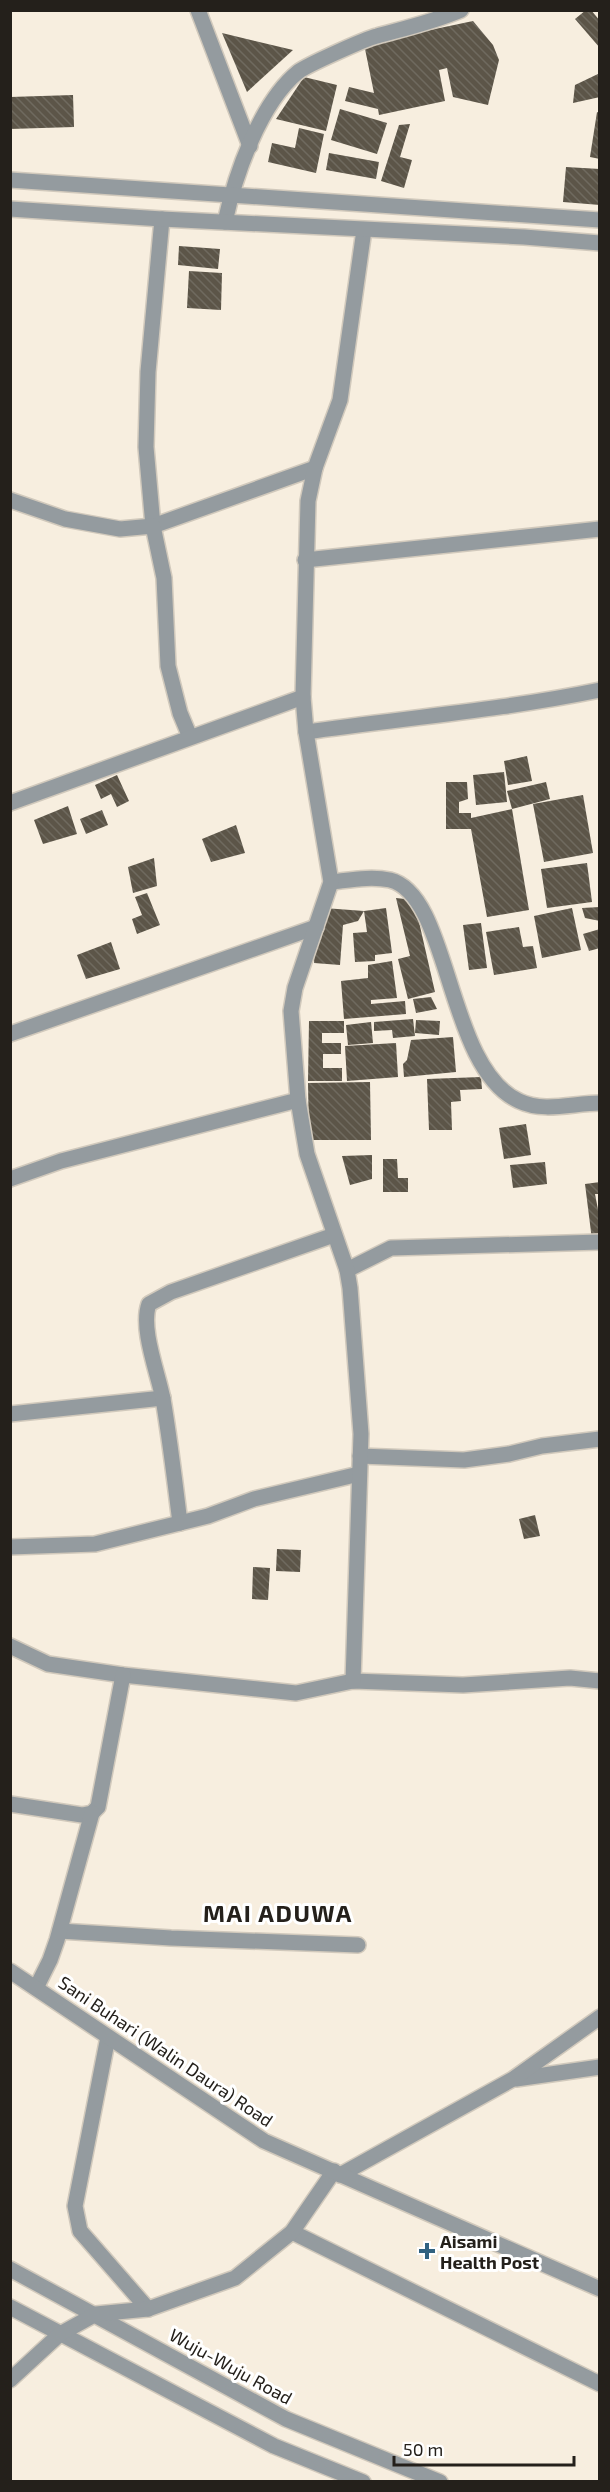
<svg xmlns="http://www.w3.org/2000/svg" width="610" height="2492" font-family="'Exo 2',sans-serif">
<defs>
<pattern id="building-back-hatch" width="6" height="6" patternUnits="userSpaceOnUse" patternTransform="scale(1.5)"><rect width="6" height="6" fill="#5c5548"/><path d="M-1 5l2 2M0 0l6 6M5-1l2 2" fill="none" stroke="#6f6a5f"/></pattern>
</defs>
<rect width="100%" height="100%" fill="#f7eedf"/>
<g fill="url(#building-back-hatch)">
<path d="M586 10H591L600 21V48L575 19Z"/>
<path d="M473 21 493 45 499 60 488 105 453 97 447 68 439 70 445 101 379 115 378 109 345 101 349 87 374 93 364 44Z"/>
<path d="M222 33 293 50 247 92Z"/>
<path d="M600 73V97L573 103 575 85Z"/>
<path d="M304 77 337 85 326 131 276 119Z"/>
<path d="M73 95 74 127 10 129V97Z"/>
<path d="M340 109 387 123 377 154 331 140Z"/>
<path d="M597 112 600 113V159L590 157Z"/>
<path d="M410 124 400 157 412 160 404 188 381 181 399 125Z"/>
<path d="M299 128 324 134 316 173 268 162 272 143 295 148Z"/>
<path d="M329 153 379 162 376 179 326 170Z"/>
<path d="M566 167 600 169V205L563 202Z"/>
<path d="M179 246 220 249 218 269 178 265Z"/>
<path d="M189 271 222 273 221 310 187 308Z"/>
<path d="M527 756 532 781 508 785 504 761Z"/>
<path d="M504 772 507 802 476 805 473 775Z"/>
<path d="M117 775 129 801 117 807 111 794 101 799 95 785Z"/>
<path d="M446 782H467L468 799 459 802V813H471V818L512 809 529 910 487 917 471 829H446Z"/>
<path d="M546 782 550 799 512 809 507 791Z"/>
<path d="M583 795 593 853 544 862 533 804Z"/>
<path d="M68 806 77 834 43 844 34 820Z"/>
<path d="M102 810 108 825 86 834 80 819Z"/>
<path d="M236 825 245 853 211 862 202 839Z"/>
<path d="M154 858 157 886 133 893 128 867Z"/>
<path d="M587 863 592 902 547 908 541 869Z"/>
<path d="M147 893 160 925 137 934 132 919 142 915 135 897Z"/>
<path d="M396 898 414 900 435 992 408 999 398 959 410 956Z"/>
<path d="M600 907V921L585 918 582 908Z"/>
<path d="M324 908 364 911 358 921 343 925 340 965 314 963 315 940H321Z"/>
<path d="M386 908 392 953 375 955V961L355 962 353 933 367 932 364 911Z"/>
<path d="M572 908 581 950 542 958 534 916Z"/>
<path d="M481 923 487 968 469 970 463 925Z"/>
<path d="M519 927 523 947 533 946 537 968 494 975 486 932Z"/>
<path d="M600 929V948L589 951 583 934Z"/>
<path d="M111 942 120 969 86 979 77 955Z"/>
<path d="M392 961 397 998 371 1000V1004L405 1001 406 1014 344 1019 341 981 368 978V965Z"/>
<path d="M431 997 437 1009 416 1013 413 999Z"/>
<path d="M413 1019 415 1036 393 1038 392 1030 374 1031V1022Z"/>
<path d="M416 1020 440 1021 439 1035 415 1033Z"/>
<path d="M309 1021H344V1033H322V1043H341V1054H323V1068H342V1081H308Z"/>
<path d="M371 1022 373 1043 348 1045 346 1025Z"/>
<path d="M453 1037 456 1072 404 1077 403 1064 407 1060 411 1040Z"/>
<path d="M396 1043 398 1077 347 1081 345 1046Z"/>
<path d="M481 1077 482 1089 460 1090 461 1101 451 1102 452 1130H429L427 1079Z"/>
<path d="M370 1082 371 1140H309L308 1083Z"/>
<path d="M526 1124 531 1155 504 1159 499 1128Z"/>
<path d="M372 1155V1179L350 1185 342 1156Z"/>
<path d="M383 1159H397L398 1178H408V1192H383Z"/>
<path d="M545 1162 547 1184 513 1188 510 1165Z"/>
<path d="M600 1182V1194H595L600 1220V1239L592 1240 585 1184Z"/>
<path d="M535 1515 540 1536 524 1539 519 1519Z"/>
<path d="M277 1549 301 1550 300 1572 276 1571Z"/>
<path d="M253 1567 270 1568 268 1600 252 1599Z"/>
</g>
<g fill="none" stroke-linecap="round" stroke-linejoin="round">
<defs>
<g id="minor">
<path d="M198 10 250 146"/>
<path d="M162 219 148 372 146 447 153 526 315 468"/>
<path d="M225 222C235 175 260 103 298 72 307 65 365 39 377 36 406 28 433 22 461 10"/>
<path d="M10 500 65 519 120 529 153 526 164 578 168 666 180 713 190 737"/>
<path d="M305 560 600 529"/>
<path d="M306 732C404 718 503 710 600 690"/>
<path d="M10 803 303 697"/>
<path d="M331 882C350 880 371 876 390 880 451 895 446 1068 519 1101 544 1113 573 1103 600 1103"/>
<path d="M10 1034 316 927"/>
<path d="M10 1179 61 1161 298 1100"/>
<path d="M347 1270 391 1248 600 1242"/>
<path d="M10 1414 163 1398"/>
<path d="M360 1456 464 1460 509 1454 542 1446 600 1439"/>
<path d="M180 1523C175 1482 170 1440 163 1399 158 1373 140 1328 149 1304L171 1292 334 1235"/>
<path d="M10 1547 95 1544 208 1516 254 1499 359 1474"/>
<path d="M10 1646 48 1664 123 1675 296 1693 353 1681 463 1685 570 1678 600 1681"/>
<path d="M353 1681 361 1434 350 1288 347 1270 307 1154 298 1100 291 1011 295 988 331 882 306 732 303 697 308 501 315 468 340 400 364 230"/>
<path d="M10 1804 82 1815 92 1813 98 1807 123 1675"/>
<path d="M60 1931 171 1938 358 1945"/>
<path d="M36 1988 50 1960 57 1940 92 1813"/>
<path d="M108 2037 75 2206 80 2231 148 2309"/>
<path d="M516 2079 600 2067"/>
<path d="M340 2175 513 2079 600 2017"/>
<path d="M292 2232 600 2384"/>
<path d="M10 2269 286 2419 440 2482"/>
<path d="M10 2307 274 2446 363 2482"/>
<path d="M10 2380 60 2334 96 2314 148 2309 235 2278 292 2232 334 2171"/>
</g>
<g id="tertiary">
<path d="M10 180 600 220"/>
<path d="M10 209 162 219 524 237 600 243"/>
<path d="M10 1971 264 2141 600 2289"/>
</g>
</defs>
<use href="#minor" stroke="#d1c9bc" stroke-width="18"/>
<use href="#tertiary" stroke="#d1c9bc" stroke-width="18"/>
<use href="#minor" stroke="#949b9f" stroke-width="15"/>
<use href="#tertiary" stroke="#949b9f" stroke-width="15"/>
</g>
<path fill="#316280" stroke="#fff" stroke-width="2" d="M424 2242h6v6h6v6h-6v6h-6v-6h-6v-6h6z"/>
<g text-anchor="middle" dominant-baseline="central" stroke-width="6" stroke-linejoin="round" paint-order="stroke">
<g font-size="18" fill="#24201b" stroke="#fff">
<text transform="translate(166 2051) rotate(34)">Sani Buhari (Walin Daura) Road</text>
<text transform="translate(231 2366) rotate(29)">Wuju-Wuju Road</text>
</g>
<g font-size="18" font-weight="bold" fill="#24201b" stroke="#fff" text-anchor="start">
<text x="440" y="2241">Aisami<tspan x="440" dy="21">Health Post</tspan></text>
</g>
<g font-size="24" font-weight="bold" letter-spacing="1.5" fill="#24201b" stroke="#fff">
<text x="278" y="1912">MAI ADUWA</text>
</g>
</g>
<rect width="610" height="2492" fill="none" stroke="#24201b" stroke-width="24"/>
<path d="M394 2456v9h180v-9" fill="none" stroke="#24201b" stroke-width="3"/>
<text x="403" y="2456" font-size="18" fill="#24201b" stroke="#ffffff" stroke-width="4.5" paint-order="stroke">50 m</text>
</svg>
